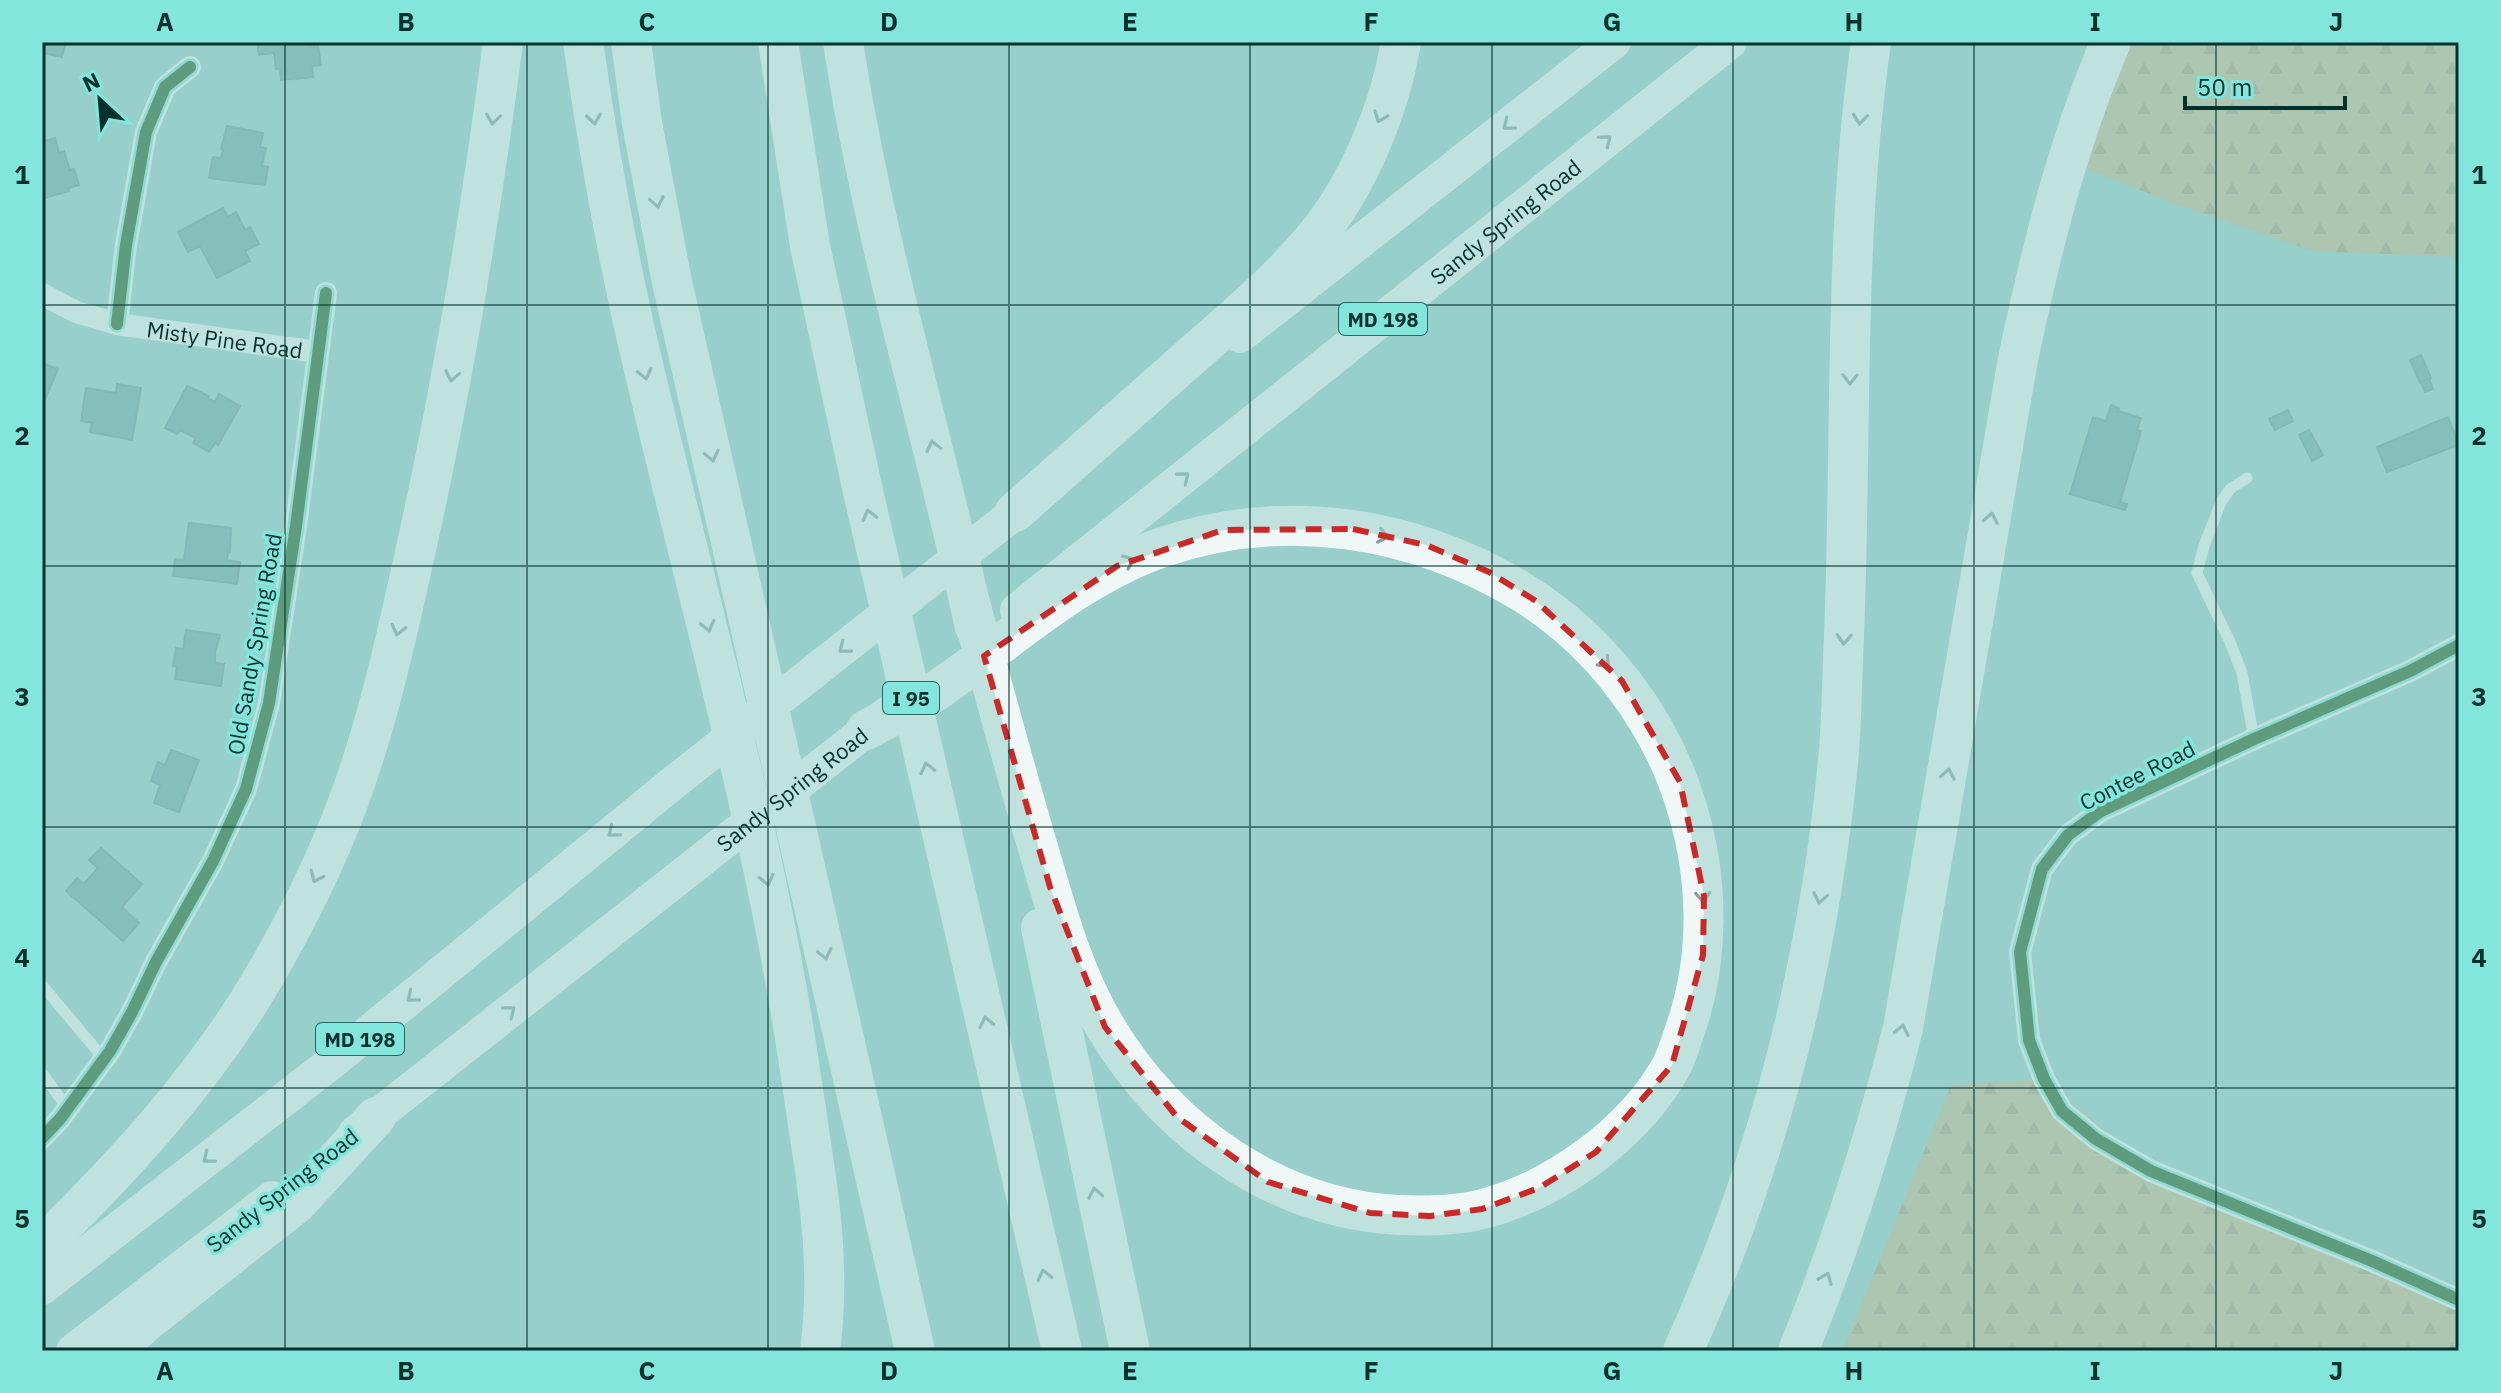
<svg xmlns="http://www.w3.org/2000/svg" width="2501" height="1393" font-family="'IBM Plex Sans',sans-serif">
<defs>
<pattern id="forest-firs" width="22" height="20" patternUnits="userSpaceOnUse" patternTransform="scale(2)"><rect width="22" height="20" fill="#c5bb95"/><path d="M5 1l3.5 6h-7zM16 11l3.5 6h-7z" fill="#a8a181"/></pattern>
</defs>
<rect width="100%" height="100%" fill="#98cfca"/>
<g fill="url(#forest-firs)">
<path d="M2111 42H2459V255L2455 257 2313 251 2175 204 2067 161Z"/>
<path d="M2044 1079 2151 1171 2459 1305V1351H1842L1951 1085Z"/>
</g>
<g fill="#6dabac" stroke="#6d9b9b" stroke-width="2">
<path d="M42 42H66L62 57 42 53Z"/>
<path d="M257 42H309L310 46 318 45 321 65 312 66 313 77 281 80 280 69H276L274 53 259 55Z"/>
<path d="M227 126 263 133 260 147 266 148 262 166 268 167 265 185 209 178 213 157 221 158 223 150 221 149Z"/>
<path d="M55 138 59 153 64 151 70 170 74 169 79 185 68 188 69 191 42 199V142Z"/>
<path d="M223 208 228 217 236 212 245 230 250 227 259 244 245 251 250 261 217 278 200 246 188 252 178 232Z"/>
<path d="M2421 355 2431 378 2420 383 2410 360Z"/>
<path d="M42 363 58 369 42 406Z"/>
<path d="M2429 379 2433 389 2425 392 2421 382Z"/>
<path d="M117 384 141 388 132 440 90 432 92 423 81 421 86 388 116 393Z"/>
<path d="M187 386 209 396 208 398 215 402 219 394 240 406 218 445 215 443 209 452 193 443 196 438 180 430 177 434 165 428Z"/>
<path d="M2111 405 2119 408 2118 411 2141 418 2137 430 2141 431 2120 502 2127 504 2125 510 2070 494 2093 417 2106 421Z"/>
<path d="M2288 410 2293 421 2275 430 2269 419Z"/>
<path d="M2448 417 2459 445 2387 472 2377 447Z"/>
<path d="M2309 430 2323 455 2312 461 2299 435Z"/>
<path d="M189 523 231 528 230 552H228L227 560 240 562 237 584 173 576 175 559 184 560Z"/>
<path d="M186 630 220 635 215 652V663L224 664 221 686 175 679 177 667 173 666 176 648 183 649Z"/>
<path d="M171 750 199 760 179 812 154 803 160 785 151 781 158 762 165 765Z"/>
<path d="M101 848 142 884 122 907 139 923 123 941 66 891 77 878 84 884 98 868 89 860Z"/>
</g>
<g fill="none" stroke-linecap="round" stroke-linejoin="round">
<g stroke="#f0f8f7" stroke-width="11">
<path d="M2247 478 2230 489 2221 502 2204 546 2197 573 2230 642 2242 673 2254 739"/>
<path d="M42 985 104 1059"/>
<path d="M42 1073 68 1109"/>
</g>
<g stroke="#f0f8f7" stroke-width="22">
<path id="s1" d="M42 294 76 312 117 324 317 352"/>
<path d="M117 324 126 245 146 132 165 87 190 67"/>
<path d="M2459 645 2410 671 2254 739 2101 811 2068 835 2042 869 2020 952 2029 1040 2044 1079 2062 1111 2096 1139 2151 1171 2372 1261 2459 1300"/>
<path d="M42 1138 60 1119 110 1051 132 1012 156 962 213 861 246 789 269 703 296 526 326 293"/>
</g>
<g stroke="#f0f8f7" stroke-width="34">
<path d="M1240 336 1614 42"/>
<path id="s2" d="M1017 610 1730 42"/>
<path id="s3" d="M355 1133 888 713"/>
<path d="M42 1288 332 1062 673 783 1035 497"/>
<path d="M73 1351 272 1198"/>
</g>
<g stroke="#f0f8f7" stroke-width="40">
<path d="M583 42C598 146 616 250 640 352 689 563 748 772 786 985 795 1034 802 1082 809 1131 821 1206 830 1275 820 1351"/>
<path d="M631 42 642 123 672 282 915 1351"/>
<path d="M778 42 810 246 864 496 1062 1351"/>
<path d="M843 42C873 240 933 432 975 627"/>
<path d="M1015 512C1070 464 1124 415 1179 367 1225 326 1273 287 1312 241 1357 189 1390 109 1401 42"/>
<path d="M866 730C890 717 916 704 939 689 1012 639 1078 576 1163 547 1285 506 1413 526 1522 592 1600 640 1661 720 1687 808 1709 881 1710 961 1684 1033 1680 1044 1677 1056 1671 1067 1634 1133 1556 1190 1483 1209 1456 1216 1427 1216 1399 1215 1277 1209 1168 1132 1106 1028 1073 974 1056 909 1038 848 1014 766 992 685 970 603"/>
<path d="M1041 928 1130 1351"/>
<path d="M42 1246C126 1164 205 1078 265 975 291 930 316 882 336 833 377 735 398 629 421 526 456 366 482 205 503 42"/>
<path d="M113 1351 147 1321 297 1203 376 1117"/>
<path d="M1683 1351C1769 1162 1820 958 1839 751 1842 713 1842 675 1844 637 1852 439 1843 239 1871 42"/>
<path d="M1798 1351C1841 1246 1875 1139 1903 1028L2018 359C2041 251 2067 144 2111 42"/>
</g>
<defs>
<g id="cycleway">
<path d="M117 324 126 245 146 132 165 87 190 67"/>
<path d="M2459 645 2410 671 2254 739 2101 811 2068 835 2042 869 2020 952 2029 1040 2044 1079 2062 1111 2096 1139 2151 1171 2372 1261 2459 1300"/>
<path d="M42 1138 60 1119 110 1051 132 1012 156 962 213 861 246 789 269 703 296 526 326 293"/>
</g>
</defs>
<use href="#cycleway" stroke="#82e6dc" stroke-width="17"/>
<use href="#cycleway" stroke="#1b5e20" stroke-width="12"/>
</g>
<defs><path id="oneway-chevron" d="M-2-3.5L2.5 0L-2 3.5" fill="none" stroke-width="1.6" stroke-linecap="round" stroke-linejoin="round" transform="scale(2)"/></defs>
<g stroke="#859f9d">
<use href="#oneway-chevron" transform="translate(1380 117) rotate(111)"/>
<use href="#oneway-chevron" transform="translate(493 119) rotate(97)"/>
<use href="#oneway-chevron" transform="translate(594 119) rotate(82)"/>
<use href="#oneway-chevron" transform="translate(1860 119) rotate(96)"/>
<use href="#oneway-chevron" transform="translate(1508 125) rotate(142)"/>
<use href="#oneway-chevron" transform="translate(1606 140) rotate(-39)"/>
<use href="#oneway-chevron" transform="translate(657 202) rotate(79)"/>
<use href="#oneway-chevron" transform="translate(645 374) rotate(77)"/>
<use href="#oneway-chevron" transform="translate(452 376) rotate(101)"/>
<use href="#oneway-chevron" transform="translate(1850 379) rotate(91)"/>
<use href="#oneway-chevron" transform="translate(933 446) rotate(-103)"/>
<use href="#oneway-chevron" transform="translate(712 456) rotate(77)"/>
<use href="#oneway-chevron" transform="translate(1184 477) rotate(-39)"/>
<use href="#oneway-chevron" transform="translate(869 515) rotate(-103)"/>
<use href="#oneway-chevron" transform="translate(1991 518) rotate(-80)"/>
<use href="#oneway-chevron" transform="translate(1383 536) rotate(12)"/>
<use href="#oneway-chevron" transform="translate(1129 561) rotate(-23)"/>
<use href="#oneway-chevron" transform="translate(708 626) rotate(76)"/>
<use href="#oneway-chevron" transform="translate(398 630) rotate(103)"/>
<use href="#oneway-chevron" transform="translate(1844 639) rotate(92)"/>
<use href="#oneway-chevron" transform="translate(844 648) rotate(142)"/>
<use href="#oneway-chevron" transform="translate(1605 663) rotate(46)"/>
<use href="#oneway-chevron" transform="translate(927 768) rotate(-103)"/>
<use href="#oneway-chevron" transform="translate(1948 774) rotate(-80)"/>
<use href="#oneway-chevron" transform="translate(613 832) rotate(141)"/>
<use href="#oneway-chevron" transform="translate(316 877) rotate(115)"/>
<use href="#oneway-chevron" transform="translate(767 880) rotate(77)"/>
<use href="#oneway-chevron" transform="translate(1703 897) rotate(86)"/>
<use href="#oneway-chevron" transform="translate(1820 898) rotate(101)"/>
<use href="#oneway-chevron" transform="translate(825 954) rotate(77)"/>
<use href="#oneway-chevron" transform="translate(412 997) rotate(141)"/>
<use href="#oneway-chevron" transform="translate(510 1011) rotate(-38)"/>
<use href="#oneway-chevron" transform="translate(986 1022) rotate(-103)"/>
<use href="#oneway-chevron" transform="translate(1902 1030) rotate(-77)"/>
<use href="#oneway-chevron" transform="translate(208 1158) rotate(142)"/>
<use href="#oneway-chevron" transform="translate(1095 1193) rotate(-101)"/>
<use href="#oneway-chevron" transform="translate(1044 1275) rotate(-103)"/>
<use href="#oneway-chevron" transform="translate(1826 1278) rotate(-69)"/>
</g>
<path d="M0 0H2501V1393H0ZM1353 529 1426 545 1489 572 1536 601 1622 681 1680 782 1704 896 1703 955 1672 1065 1596 1152 1539 1188 1482 1209 1430 1216 1370 1213 1268 1182 1177 1117 1105 1027 1050 887 984 656 1117 566 1223 530Z" fill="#98cfca" fill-opacity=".55" fill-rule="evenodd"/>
<path fill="none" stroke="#cb2828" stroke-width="6" stroke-dasharray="16 10" stroke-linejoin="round" d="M1353 529 1426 545 1489 572 1536 601 1622 681 1680 782 1704 896 1703 955 1672 1065 1596 1152 1539 1188 1482 1209 1430 1216 1370 1213 1268 1182 1177 1117 1105 1027 1050 887 984 656 1117 566 1223 530Z"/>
<path fill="none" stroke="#03322e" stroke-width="2" stroke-opacity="0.55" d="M285 42V1351M527 42V1351M768 42V1351M1009 42V1351M1250 42V1351M1492 42V1351M1733 42V1351M1974 42V1351M2216 42V1351M42 305H2459M42 566H2459M42 827H2459M42 1088H2459"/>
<g text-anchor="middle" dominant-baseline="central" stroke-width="7" stroke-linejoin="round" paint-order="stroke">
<g fill="#82e6dc" stroke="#296862" stroke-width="2">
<rect x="1339" y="303" width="88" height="32" rx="6"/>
<rect x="883" y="682" width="56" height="32" rx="6"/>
<rect x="316" y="1023" width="88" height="32" rx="6"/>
</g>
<g font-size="20" font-weight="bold" fill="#03322e">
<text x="1383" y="319">MD 198</text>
<text x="911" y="698">I 95</text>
<text x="360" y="1039">MD 198</text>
</g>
<g font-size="22" fill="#03322e" stroke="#82e6dc">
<text stroke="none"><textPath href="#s2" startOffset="624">Sandy Spring Road</textPath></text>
<text stroke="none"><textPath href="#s1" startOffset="190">Misty Pine Road</textPath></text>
<text transform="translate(254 644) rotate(-80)">Old Sandy Spring Road</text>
<text transform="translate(2137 775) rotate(-27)">Contee Road</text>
<text stroke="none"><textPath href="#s3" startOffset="556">Sandy Spring Road</textPath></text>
<text transform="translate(282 1190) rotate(-38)">Sandy Spring Road</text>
</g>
</g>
<rect width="2501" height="1393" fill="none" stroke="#82e6dc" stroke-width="88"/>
<g transform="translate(100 100) rotate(334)" stroke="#82e6dc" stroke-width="6" paint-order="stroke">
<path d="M0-6L14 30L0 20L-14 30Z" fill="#03322e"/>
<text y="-12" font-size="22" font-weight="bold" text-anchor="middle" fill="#03322e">N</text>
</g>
<path d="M2185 96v12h160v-12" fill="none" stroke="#03322e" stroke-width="4"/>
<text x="2197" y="96" font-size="24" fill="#03322e" stroke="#82e6dc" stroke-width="6" paint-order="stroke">50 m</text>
<rect x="44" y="44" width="2413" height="1305" fill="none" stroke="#03322e" stroke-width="3"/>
<g font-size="26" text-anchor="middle" font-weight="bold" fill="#03322e">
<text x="165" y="31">A</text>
<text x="406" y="31">B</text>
<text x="647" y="31">C</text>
<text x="889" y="31">D</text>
<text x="1130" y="31">E</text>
<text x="1371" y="31">F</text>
<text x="1612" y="31">G</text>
<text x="1854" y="31">H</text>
<text x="2095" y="31">I</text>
<text x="2336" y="31">J</text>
<text x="22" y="184">1</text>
<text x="2479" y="184">1</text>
<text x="22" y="445">2</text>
<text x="2479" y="445">2</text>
<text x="22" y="706">3</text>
<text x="2479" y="706">3</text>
<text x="22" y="967">4</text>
<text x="2479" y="967">4</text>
<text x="22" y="1228">5</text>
<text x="2479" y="1228">5</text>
<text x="165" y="1380">A</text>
<text x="406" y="1380">B</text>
<text x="647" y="1380">C</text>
<text x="889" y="1380">D</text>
<text x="1130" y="1380">E</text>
<text x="1371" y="1380">F</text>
<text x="1612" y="1380">G</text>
<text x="1854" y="1380">H</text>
<text x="2095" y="1380">I</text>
<text x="2336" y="1380">J</text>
</g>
</svg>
